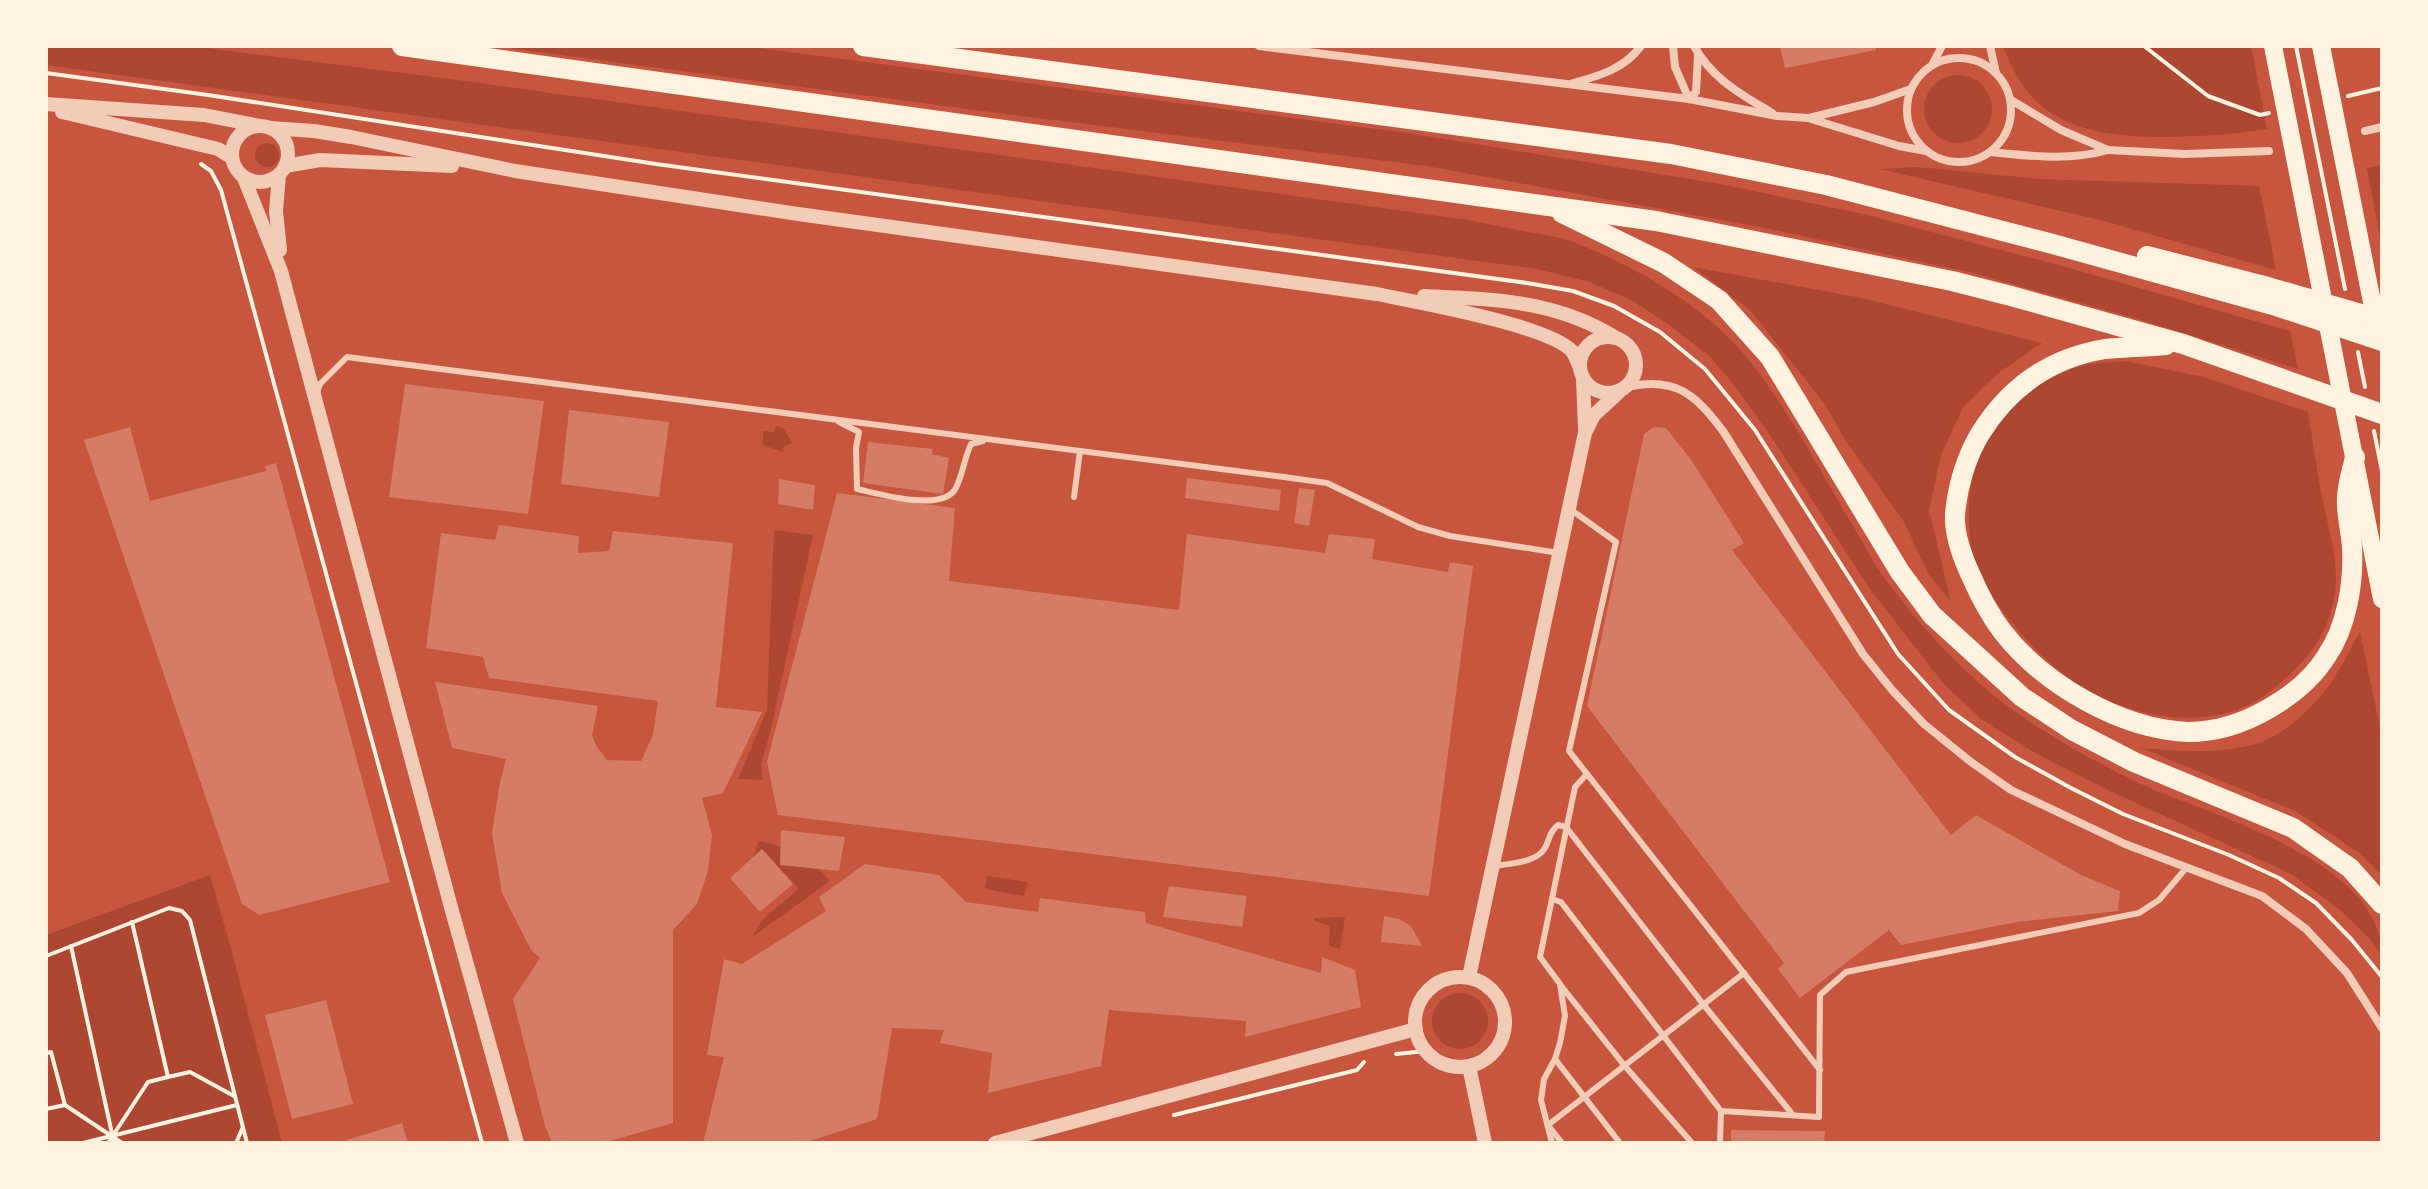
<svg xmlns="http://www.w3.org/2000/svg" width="2428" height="1189" font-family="Ubuntu,sans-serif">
<rect width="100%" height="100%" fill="#c8553d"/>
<g fill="#ae4732">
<path d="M46 46H192L480 83 1468 220C1492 225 1516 230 1540 234 1552 237 1565 238 1576 243 1638 268 1705 306 1748 359 1791 412 1826 483 1862 541 1870 555 1878 570 1888 583 1918 623 1955 663 1993 695 2032 726 2079 753 2124 776 2197 814 2382 854 2382 957L2371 940 2339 909 2289 873 2114 793 2037 754 1981 719 1943 683 1870 589 1772 438 1731 381 1708 355 1668 324 1633 301 1590 282 1537 269 46 65Z"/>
<path d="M493 46H743L1407 133 1715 183 1863 214 2066 267 2290 331 2298 369 2138 319 1973 273 1765 228 1426 166 1013 115Z"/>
<path d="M2003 46H2251L2267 129C2229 135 2193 137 2155 137 2081 135 2030 121 2003 46Z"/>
<circle cx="1958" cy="109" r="34"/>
<circle cx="267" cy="155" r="12"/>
<path d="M2382 165V248L2367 168Z"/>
<path d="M1917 167 2038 179 2259 186 2276 270 2104 221 1880 169Z"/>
<path d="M1693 267 1862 298 2042 343 1997 374 1963 407 1941 455 1929 510 1951 602 1929 575 1904 522 1848 444 1824 403 1750 310Z"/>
<path d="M2125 361 2204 377 2308 412C2313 442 2317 472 2323 502 2329 531 2339 561 2335 592 2329 637 2306 662 2272 690 2219 733 2138 721 2083 688 2044 664 1994 609 1976 566 1969 548 1969 526 1969 506 1971 440 2015 389 2077 367 2091 362 2109 363 2125 361Z"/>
<path d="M776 426 784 429 792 443 784 446 783 452 763 445V431L774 432Z"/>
<path d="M774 530 813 535 770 733 761 764 763 780 738 779 767 710Z"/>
<path d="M2360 632 2382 737V875L2359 853 2295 811 2141 748C2177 751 2215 754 2252 745 2283 737 2315 706 2333 680 2343 665 2351 647 2360 632Z"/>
<path d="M758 841C786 845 811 859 830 881L752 937 764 918 799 889 762 849 754 856Z"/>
<path d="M210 875 232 952 282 1143H46V935Z"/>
<path d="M987 876 1028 882 1024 896 985 889Z"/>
<path d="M1345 917 1340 949 1329 946 1330 926 1314 921V918Z"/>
<circle cx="1460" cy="1021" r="28"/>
</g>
<g fill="#d67c66">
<path d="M1780 46H1875L1876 50 1785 68Z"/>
<path d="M405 384 544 401 528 514 389 497Z"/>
<path d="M569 410 669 422 659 497 561 484Z"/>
<path d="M130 427 150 501 266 471 265 466 276 463 390 882 259 915 242 904 84 440Z"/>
<path d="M1654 427 1666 428 1692 461 1744 543 1732 550 1951 835 1976 815 2081 875 2120 891 2118 911 2017 922 1901 945 1889 930 1800 998 1778 969 1784 963 1587 706 1644 434Z"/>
<path d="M868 442 933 449 932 454 949 458 943 494 863 483Z"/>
<path d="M1187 478 1281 490 1279 511 1185 498Z"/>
<path d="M779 479 815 485 813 510 778 504Z"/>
<path d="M1299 488 1315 490 1309 526 1294 523Z"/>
<path d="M837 493 955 508 949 581 1179 610 1187 534 1325 553 1329 534 1375 539 1372 559 1448 572 1450 562 1473 566 1429 896 778 815 767 762Z"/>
<path d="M499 525 579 536 578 553 609 551 613 531 733 543 716 707 762 712 723 793 702 798 712 835 708 871 697 904 673 930V1123L603 1143H552L545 1126 513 999 540 958 531 950 502 893 492 834 499 787 506 759 452 748 435 682 598 706 592 736 597 747 607 760 641 761 653 735 658 701 489 678 483 657 426 648 441 533 495 540Z"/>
<path d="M781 830 845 837 839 871 780 865Z"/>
<path d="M762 849 793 884 760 912 730 878Z"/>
<path d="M865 864 939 875 966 902 1038 912 1040 898 1145 912 1146 923 1321 973 1322 957 1355 970 1361 1007 1245 1037 1246 1021 1109 1010 1101 1066 988 1093 992 1053 940 1043 944 1030 892 1028 877 1119 804 1143H703L724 1057 707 1055 724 959 742 964 826 911 819 897Z"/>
<path d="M1169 886 1247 896 1242 927 1163 917Z"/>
<path d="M1384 916 1399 919 1411 926 1422 946 1381 942Z"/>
<path d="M326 1000 353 1104 292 1119 265 1015Z"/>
<path d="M402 1123 408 1143H348L347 1140Z"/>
<path d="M1731 1130 1825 1131 1824 1143H1731Z"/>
</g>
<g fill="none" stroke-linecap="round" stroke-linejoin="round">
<g stroke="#fff3e0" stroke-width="4">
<path d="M2144 46 2208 96 2260 115 2269 113"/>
<path d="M2296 46 2345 289"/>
<path d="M46 73 208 95 656 164 1527 283 1573 291 1614 306 1660 332 1705 369 1755 430 1898 654 1949 710 2015 757 2071 788 2123 814 2229 855 2279 878 2316 903 2352 940 2382 977"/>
<path d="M2348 96 2382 88"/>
<path d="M201 164 211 171 221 190 482 1143"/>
<path d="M2358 352 2365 387"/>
<path d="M2374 431 2382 471"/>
<path d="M132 922 168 1077 190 1072 234 1096"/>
<path d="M71 946 114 1143"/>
<path d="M46 956 169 908 182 911 190 920 247 1143"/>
<path d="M46 1053 51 1052 65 1105"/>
<path d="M1396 1054 1427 1051"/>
<path d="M46 1109 65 1105 122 1143"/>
<path d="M1174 1115 1357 1070 1364 1062"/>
<path d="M83 1143 237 1105"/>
<path d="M108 1143 148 1082 168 1077"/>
<path d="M236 1143 243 1127"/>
</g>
<g stroke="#f1ccb7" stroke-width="6">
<path d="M317 393 320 384 347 357 1284 477 1327 483 1418 527 1450 536 1559 553"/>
<path d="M839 422 859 432 856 448 857 489C880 494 937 511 954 491 961 482 965 456 971 444L983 441"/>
<path d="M1074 497 1080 451"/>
<path d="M1570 509 1616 542 1569 751 1820 1070"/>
<path d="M1496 866C1511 863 1536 863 1545 848 1550 839 1549 832 1558 825L1566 827 1703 1004 1793 1115"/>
<path d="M1552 899 1561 902 1721 1111"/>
<path d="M1562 987 1624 1065 1692 1143"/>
<path d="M1555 1059 1620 1143"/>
<path d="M1552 1143 1541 1100 1544 1079 1555 1059 1560 1043 1565 1016 1560 984 1540 957 1575 787 1587 774"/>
<path d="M1562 1143 1548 1125 1744 973"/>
<path d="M1720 1143 1721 1111 1819 1117 1820 995 1846 972 2139 913 2159 900 2187 867"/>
</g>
<g stroke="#f1ccb7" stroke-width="8">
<path d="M1259 46 1689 99 1777 116 1808 118 1899 146 1926 151"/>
<path d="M1673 46 1675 67 1689 99 1696 92 1698 55"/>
<path d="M1694 46C1712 79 1741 94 1772 113"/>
<path d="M1990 46 1996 73"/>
<circle cx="1959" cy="110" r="52"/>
<path d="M1932 65 1942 46"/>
<path d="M1573 83C1599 76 1624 69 1641 46"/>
<path d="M2011 100 2061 130 2108 150 2185 154 2269 151"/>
<path d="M1809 118 1874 102 1911 89"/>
<path d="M2365 131 2382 127"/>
<path d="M1990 152C2030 156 2070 161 2108 150"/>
<path d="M1627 387C1675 376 1695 394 1723 431L1863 654 1892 690 1924 724 1971 762 2011 790 2125 844 2262 896 2306 929 2347 973 2382 1028"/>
</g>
<g stroke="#f1ccb7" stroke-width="14">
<path d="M46 104 204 115 260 126"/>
<path d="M62 112 197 144 218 149 231 157"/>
<circle cx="260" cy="154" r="28"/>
<path d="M270 128 314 131 351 137 515 171 798 214 1377 294C1416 302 1547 325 1572 351 1575 355 1578 363 1580 368"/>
<path d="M285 166 320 160 452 166"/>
<path d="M279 175 276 211 280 250"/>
<path d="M244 178 281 271 452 911 517 1143"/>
<path d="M1424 296C1492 299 1556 300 1616 338"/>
<circle cx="1608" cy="365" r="28"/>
<path d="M1583 378 1585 429"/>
<path d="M1469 977 1585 433 1594 415 1619 392"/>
<circle cx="1460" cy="1022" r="45"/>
<path d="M1469 1066 1485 1143"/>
<path d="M995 1143 1416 1029"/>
</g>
<g stroke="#fff3e0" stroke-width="18">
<path d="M2273 46 2382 599"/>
<path d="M2321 46 2378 332"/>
</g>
<g stroke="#fff3e0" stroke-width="20">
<path d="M402 46 1656 221 1952 281 2011 296 2183 344 2382 414"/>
<path d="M863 46 1671 154 1826 185 2049 243 2273 305 2382 341"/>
<path d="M1562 213 1664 263 1719 300 1770 357 1900 572 1932 615 2022 697 2072 730 2134 762 2293 828 2350 868 2382 904"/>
<path d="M2147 256 2268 287 2382 320"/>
<path d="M2166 345C2146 347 2125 347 2105 349 2050 358 2009 387 1980 434 1966 457 1957 488 1955 515 1954 536 1963 559 1972 578 1980 596 1990 615 2002 631 2043 684 2120 729 2188 732 2217 732 2244 723 2268 709 2291 696 2312 679 2326 657 2347 627 2354 582 2352 547 2351 531 2346 514 2347 499 2347 485 2352 471 2355 457"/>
</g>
</g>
<rect width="2428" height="1189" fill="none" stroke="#fff3e0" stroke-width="96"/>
</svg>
